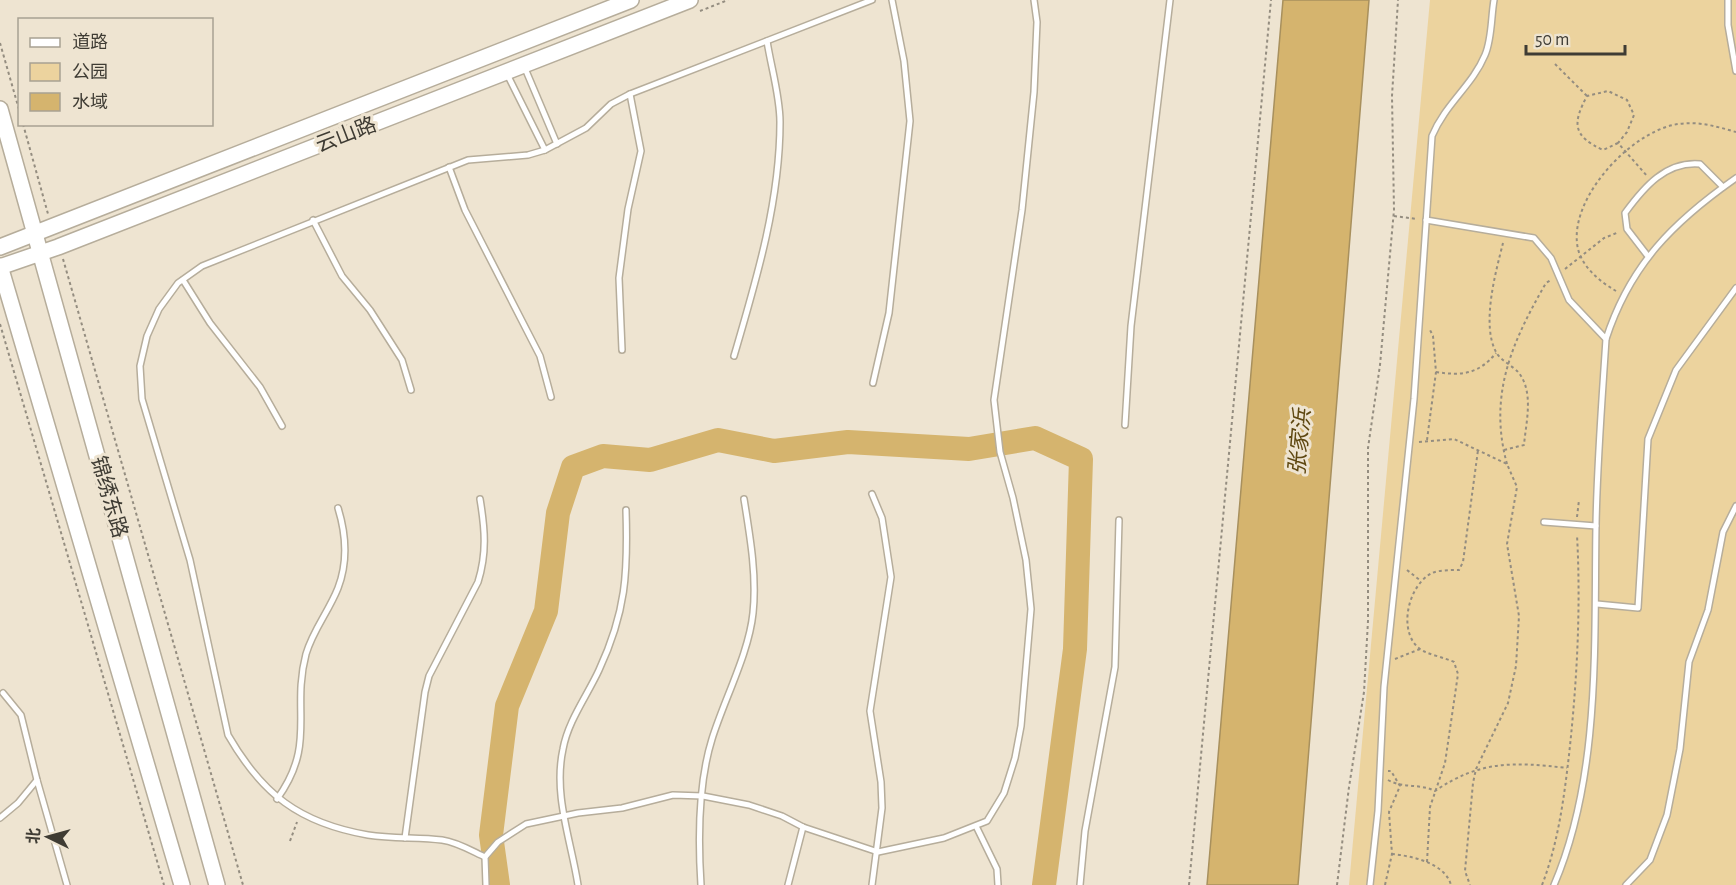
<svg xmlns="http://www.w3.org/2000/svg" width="1736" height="885" font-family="'Alegreya Sans','Noto Sans SC',sans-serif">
<rect width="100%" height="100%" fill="#eee4d1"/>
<path fill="#ecd39e" d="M1430 0H1736V885H1349Z"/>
<path fill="#d5b46e" stroke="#a8905d" stroke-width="1.5" d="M1283 0H1369L1298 885H1207Z"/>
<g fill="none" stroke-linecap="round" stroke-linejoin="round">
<path stroke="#d5b46e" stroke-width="24" d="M498 885 491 835 507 706 546 611 558 513 573 467 603 456 650 460 718 440 774 451 848 442 969 449 1035 438 1081 459 1075 649 1044 885"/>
<defs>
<g id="service">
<path d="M1728 0V25L1736 71"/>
<path d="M524 66 557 144"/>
<path d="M507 74 545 150"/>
<path d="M449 167 465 210 540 356 551 397"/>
<path d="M313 220 342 276 370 310 402 360 411 390"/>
<path d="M1426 220 1534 238 1551 258 1569 300 1606 339C1602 401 1597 463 1596 526 1594 642 1601 776 1554 885"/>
<path d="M1647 255 1627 229 1625 213C1644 187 1666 161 1700 164L1723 187"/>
<path d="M183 280 210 323 260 387 282 426"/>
<path d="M1606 339C1630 265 1673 222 1736 178"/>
<path d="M622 350 619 278 628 209 641 151 630 94"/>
<path d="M734 356C756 281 780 202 780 122 780 96 771 67 767 41"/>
<path d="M873 383 889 313 910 121 904 61 892 0"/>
<path d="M1125 425 1131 326 1170 0"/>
<path d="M1544 522 1596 526"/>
<path d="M1597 604 1638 608 1648 439 1676 370 1736 288"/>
<path d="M37 780 67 885"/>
<path d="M277 799C317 744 291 711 306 654 313 630 329 611 338 588 348 562 346 534 338 508"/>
<path d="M0 818 18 803 37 780 21 715 3 693"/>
<path d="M976 826 997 869 998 885"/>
<path d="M405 838 425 692 429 676 478 582C487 553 485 529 480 499"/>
<path d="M485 857C472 851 457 842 442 840 418 837 393 839 368 835 299 823 262 794 228 735L190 560 142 399 140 366 147 336 159 309 178 283 202 266 468 160 528 155 545 150 586 128 611 104 630 94 872 0"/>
<path d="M486 885 485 857 498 842 526 824 578 813 622 808 673 795 703 796 749 805 782 816 803 827 878 852 944 838 987 821 1004 793 1015 758 1021 726 1031 609 1026 560 1013 498 1000 452 994 400 1022 210 1034 92 1037 22 1034 0"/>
<path d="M578 885C571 840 553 795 563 749 568 721 587 696 599 670 626 612 628 573 626 510"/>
<path d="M701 885C698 839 698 784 712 739 724 700 749 653 753 613 757 576 750 536 744 499"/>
<path d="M788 885 803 827"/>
<path d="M872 885 882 808 881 782 870 711 891 577 882 518 872 494"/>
<path d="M1080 885 1085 831 1115 667 1119 520"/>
<path d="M1370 885 1378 811 1384 687 1414 399 1432 136C1446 103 1472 86 1485 55 1492 39 1491 17 1494 0"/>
<path d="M1626 885 1650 860 1667 815 1680 749 1689 662 1708 610 1723 532 1736 506"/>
</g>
<g id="secondary">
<path d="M0 109 217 885"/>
<path d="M0 247 631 0"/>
<path d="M0 266 182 885"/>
<path d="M0 267 58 247 690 0"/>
</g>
</defs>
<use href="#service" stroke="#b6ad9b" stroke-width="8"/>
<use href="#secondary" stroke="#b6ad9b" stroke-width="18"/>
<g stroke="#948d80" stroke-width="2" stroke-dasharray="3 3" stroke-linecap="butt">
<path d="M700 11 728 0"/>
<path d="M0 43 20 113"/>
<path d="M1555 64 1587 96"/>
<path d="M23 124 48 214"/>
<path d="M1618 143 1603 150C1573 136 1572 124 1587 96L1608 91 1627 100 1634 115 1627 132 1618 143 1647 176"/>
<path d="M1394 216 1417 219"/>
<path d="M1503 243C1496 271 1481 324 1496 352 1500 360 1513 366 1519 373 1534 393 1526 422 1524 445L1504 450"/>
<path d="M63 259 243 885"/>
<path d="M1565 269 1604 238 1619 232"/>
<path d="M1616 291C1599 281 1579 265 1577 243 1572 196 1629 135 1673 125 1695 120 1715 126 1736 132"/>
<path d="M0 324 164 885"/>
<path d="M1436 372C1462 376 1479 374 1496 353"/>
<path d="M1427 440 1436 372 1433 336 1429 328"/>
<path d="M1419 442 1454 439 1507 464 1517 487 1507 544 1519 616 1516 666 1508 703 1476 769 1473 783 1465 871 1470 885"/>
<path d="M1507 464C1488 395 1512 342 1546 283L1551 280"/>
<path d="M1577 517 1579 500"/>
<path d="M1407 570 1421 581"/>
<path d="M1395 659 1420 649"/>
<path d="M1388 780C1404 789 1419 783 1435 791 1480 760 1515 762 1567 768"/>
<path d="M290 841 297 822"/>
<path d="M1392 854C1412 856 1445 863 1451 885"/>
<path d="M1427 862 1430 807 1445 763 1458 674 1454 662C1446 658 1426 654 1420 649 1397 632 1408 585 1432 573 1439 570 1451 570 1459 570L1463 562 1478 450"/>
<path d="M1189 885 1271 0"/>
<path d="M1337 885 1349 787 1364 692 1368 621V448L1380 365 1394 210 1392 96 1398 0"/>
<path d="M1385 885 1392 854 1389 812 1400 786 1391 771H1388"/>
<path d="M1542 885C1558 844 1564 798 1569 755 1577 682 1581 608 1577 535"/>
</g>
<use href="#service" stroke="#fff" stroke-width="5"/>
<use href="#secondary" stroke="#fff" stroke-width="15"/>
</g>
<g text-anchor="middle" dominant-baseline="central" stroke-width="6" stroke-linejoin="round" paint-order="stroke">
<g font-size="21" fill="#3f3c34" stroke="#eee4d1">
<text transform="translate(346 135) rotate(-21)">云山路</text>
<text transform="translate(109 497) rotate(74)">锦绣东路</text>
</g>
<g font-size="22" font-style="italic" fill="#5f4811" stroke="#eee4d1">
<text transform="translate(1300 442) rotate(-85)">张家浜</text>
</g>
</g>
<rect x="18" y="18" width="195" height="108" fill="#eee4d1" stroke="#a8a192" stroke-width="1.5"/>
<rect x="30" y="38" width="30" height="9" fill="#ffffff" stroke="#a8a192" stroke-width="1.5"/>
<text x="72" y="48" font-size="18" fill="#3f3c34">道路</text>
<rect x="30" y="63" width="30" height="18" fill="#ecd39e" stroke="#a8a192" stroke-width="1.5"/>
<text x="72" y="78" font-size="18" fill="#3f3c34">公园</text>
<rect x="30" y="93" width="30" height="18" fill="#d5b46e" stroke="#a8a192" stroke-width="1.5"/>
<text x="72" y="108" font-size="18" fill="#3f3c34">水域</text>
<g transform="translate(48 837) rotate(275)" stroke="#eee4d1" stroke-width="4.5" paint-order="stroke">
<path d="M0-4.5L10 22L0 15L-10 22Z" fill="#3f3c34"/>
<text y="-9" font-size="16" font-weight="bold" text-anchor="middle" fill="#3f3c34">北</text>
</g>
<path d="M1526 45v9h99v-9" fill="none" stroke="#3f3c34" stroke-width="3"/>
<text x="1535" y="45" font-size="18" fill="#3f3c34" stroke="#eee4d1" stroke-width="4.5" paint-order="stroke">50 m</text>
</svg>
